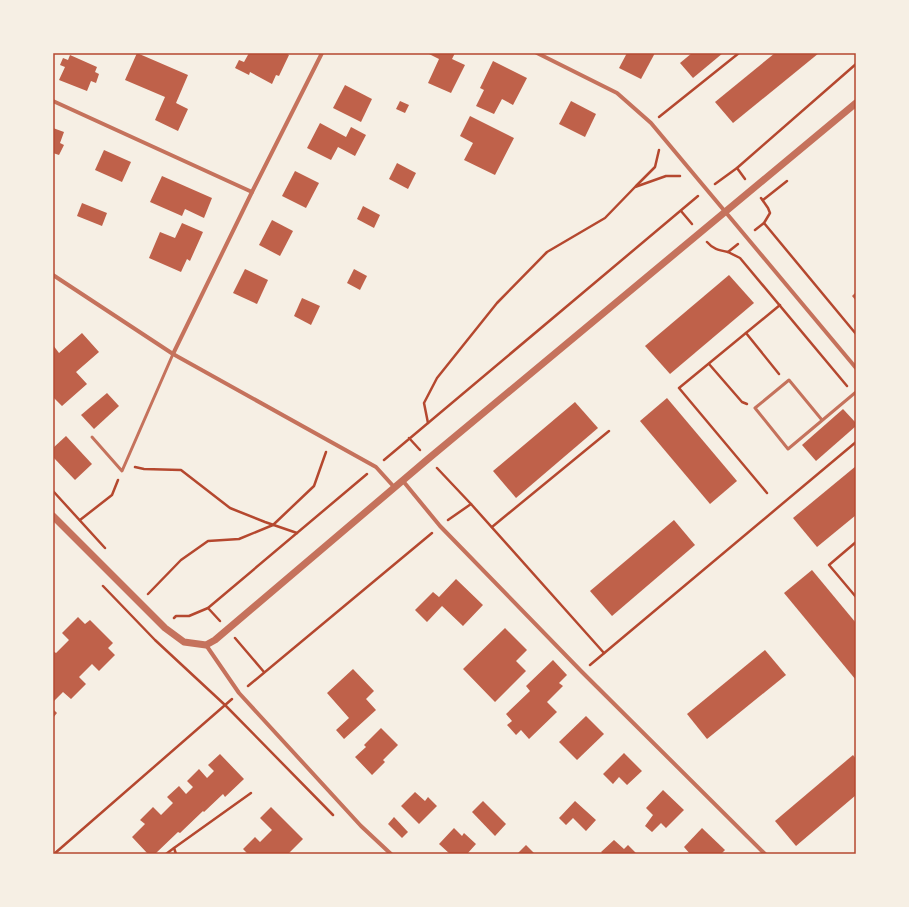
<svg xmlns="http://www.w3.org/2000/svg" width="909" height="907" font-family="Montserrat,sans-serif">
<rect width="100%" height="100%" fill="#f6efe4"/>
<g fill="#bf614a">
<path d="M137 53 188 75 176 103 188 109 178 131 155 120 165 97 125 80Z"/>
<path d="M249 53H286L289 55 279 76 276 75 272 84 250 72 249 75 235 68 239 60 244 62Z"/>
<path d="M427 53H455L452 59 465 65 451 93 428 83 439 59Z"/>
<path d="M627 53H655L641 79 619 68Z"/>
<path d="M692 53H723L693 78 680 63Z"/>
<path d="M775 53H819L733 123 715 102Z"/>
<path d="M70 55 97 67 95 72 99 74 96 83 91 81 87 91 59 80 65 67 60 65 63 58 68 60Z"/>
<path d="M493 61 527 78 513 105 502 99 494 114 476 106 484 90 480 88Z"/>
<path d="M345 85 372 99 361 122 333 108Z"/>
<path d="M400 101 409 105 405 113 396 109Z"/>
<path d="M571 101 596 114 585 137 559 124Z"/>
<path d="M470 116 514 138 495 175 464 160 473 143 460 136Z"/>
<path d="M320 123 346 137 351 127 366 135 355 156 338 147 331 160 307 148Z"/>
<path d="M53 128 64 132 60 143 64 145 59 155 53 153Z"/>
<path d="M104 150 131 162 122 182 95 170Z"/>
<path d="M397 163 416 173 408 189 389 179Z"/>
<path d="M295 171 319 183 306 208 282 196Z"/>
<path d="M162 176 212 198 204 218 185 209 182 216 150 202Z"/>
<path d="M82 203 107 213 102 226 77 216Z"/>
<path d="M363 206 380 215 374 228 357 219Z"/>
<path d="M272 220 293 231 280 256 259 245Z"/>
<path d="M182 223 203 232 190 261 187 259 181 272 149 258 160 232 175 238Z"/>
<path d="M245 269 268 280 257 304 233 293Z"/>
<path d="M354 269 367 276 360 290 347 283Z"/>
<path d="M729 275 754 303 670 374 645 346Z"/>
<path d="M856 292V301L852 296Z"/>
<path d="M302 298 320 306 311 325 294 316Z"/>
<path d="M82 333 99 352 76 372 87 384 62 406 53 397V345L59 353Z"/>
<path d="M107 393 119 406 94 429 81 415Z"/>
<path d="M667 398 737 481 710 504 640 421Z"/>
<path d="M575 402 598 428 516 498 493 471Z"/>
<path d="M843 409 856 423V426L816 461 802 445Z"/>
<path d="M66 436 92 464 75 480 53 457V448Z"/>
<path d="M856 466V515L817 547 793 518Z"/>
<path d="M674 520 695 545 612 616 590 591Z"/>
<path d="M812 570 856 623V680L784 593Z"/>
<path d="M456 579 483 605 463 626 442 606 427 622 415 610 433 592 439 597Z"/>
<path d="M78 617 85 624 90 620 113 643 108 648 115 655 99 671 92 664 79 677 86 684 71 699 63 692 53 702V651L56 653 69 640 62 633Z"/>
<path d="M505 628 527 650 516 661 526 671 495 702 463 669Z"/>
<path d="M765 650 786 675 707 739 687 714Z"/>
<path d="M553 660 567 675 559 683 563 686 547 702 557 712 529 739 521 730 516 735 507 725 512 721 506 714 530 691 526 686Z"/>
<path d="M353 669 374 691 366 699 376 710 344 739 336 730 349 718 327 693Z"/>
<path d="M53 709 57 713 53 718Z"/>
<path d="M586 716 604 734 577 760 559 742Z"/>
<path d="M381 728 398 745 383 760 385 762 372 775 355 757 366 747 364 745Z"/>
<path d="M624 753 642 771 627 785 619 777 613 784 603 774Z"/>
<path d="M220 754 244 779 225 797 223 794 204 812 203 811 180 833 178 832 155 854H148L132 837 145 824 140 820 153 807 161 815 173 803 167 797 179 786 186 794 193 787 187 781 199 769 207 778 214 771 208 765Z"/>
<path d="M853 755 856 759V795L796 846 775 821Z"/>
<path d="M663 790 684 810 666 828 661 823 652 832 645 826 653 815 646 808Z"/>
<path d="M415 792 425 801 428 797 437 806 419 824 401 806Z"/>
<path d="M483 801 506 824 495 836 472 812Z"/>
<path d="M575 801 596 820 586 831 573 818 566 825 559 818Z"/>
<path d="M271 807 303 839 288 854H248L243 849 255 837 260 842 272 830 260 818Z"/>
<path d="M394 817 408 832 402 838 388 824Z"/>
<path d="M454 828 462 836 464 833 476 844 467 854H450L439 844Z"/>
<path d="M702 828 725 850 721 854H690L684 847Z"/>
<path d="M614 840 624 849 628 845 637 854H603L601 852Z"/>
<path d="M526 845 535 854H517Z"/>
</g>
<g fill="none" stroke-linecap="round" stroke-linejoin="round">
<g stroke="#b5482f" stroke-width="2.5">
<path d="M659 117 739 53"/>
<path d="M737 168 745 179"/>
<path d="M715 184 737 168 856 64"/>
<path d="M636 186 655 167 659 150"/>
<path d="M761 198 768 208 770 213 764 223 856 334"/>
<path d="M763 200 787 181"/>
<path d="M681 211 692 224"/>
<path d="M755 230 764 223"/>
<path d="M707 242C713 249 718 250 728 252 732 254 736 256 740 258L847 386"/>
<path d="M728 252 738 244"/>
<path d="M746 333 779 374"/>
<path d="M709 364 742 402 747 404"/>
<path d="M428 423 424 403 437 378 497 303 547 252 605 218 635 187 666 176H680"/>
<path d="M409 438 420 450"/>
<path d="M384 460 698 196"/>
<path d="M135 467 144 469 181 470 230 508 265 522 297 533"/>
<path d="M437 468 471 504 604 653"/>
<path d="M53 491 105 548"/>
<path d="M767 493 679 388 780 305"/>
<path d="M80 520 112 495 118 480"/>
<path d="M448 520 471 504"/>
<path d="M492 527 609 431"/>
<path d="M856 542 829 565 856 597"/>
<path d="M103 586 155 640 225 705 333 815"/>
<path d="M148 594 181 560 208 541 239 539 273 525 314 486 326 452"/>
<path d="M208 608 220 621"/>
<path d="M174 618 176 616H189L208 608 367 474"/>
<path d="M235 638 264 672"/>
<path d="M590 665 856 442"/>
<path d="M248 686 432 533"/>
<path d="M54 854 232 699"/>
<path d="M166 854 174 848"/>
<path d="M176 854 174 848 251 793"/>
</g>
<g stroke="#c5725c" stroke-width="3">
<path d="M822 420 789 380 755 408 788 449 856 392"/>
<path d="M92 437 122 471 173 354"/>
</g>
<g stroke="#c5725c" stroke-width="4">
<path d="M537 53 617 93 651 123 856 368"/>
<path d="M53 101 252 192"/>
<path d="M53 275 173 354 376 467 395 488"/>
<path d="M173 354 252 192 322 53"/>
<path d="M403 481 440 526 582 672 765 854"/>
<path d="M206 645 239 693 361 826 391 854"/>
</g>
<path stroke="#c5725c" stroke-width="7" d="M53 516 165 628 184 642 206 645 215 640 428 459 856 103"/>
</g>
<rect width="909" height="907" fill="none" stroke="#f6efe4" stroke-width="108"/>
<rect x="54" y="54" width="801" height="799" fill="none" stroke="#b5482f" stroke-width="1.5"/>
</svg>
